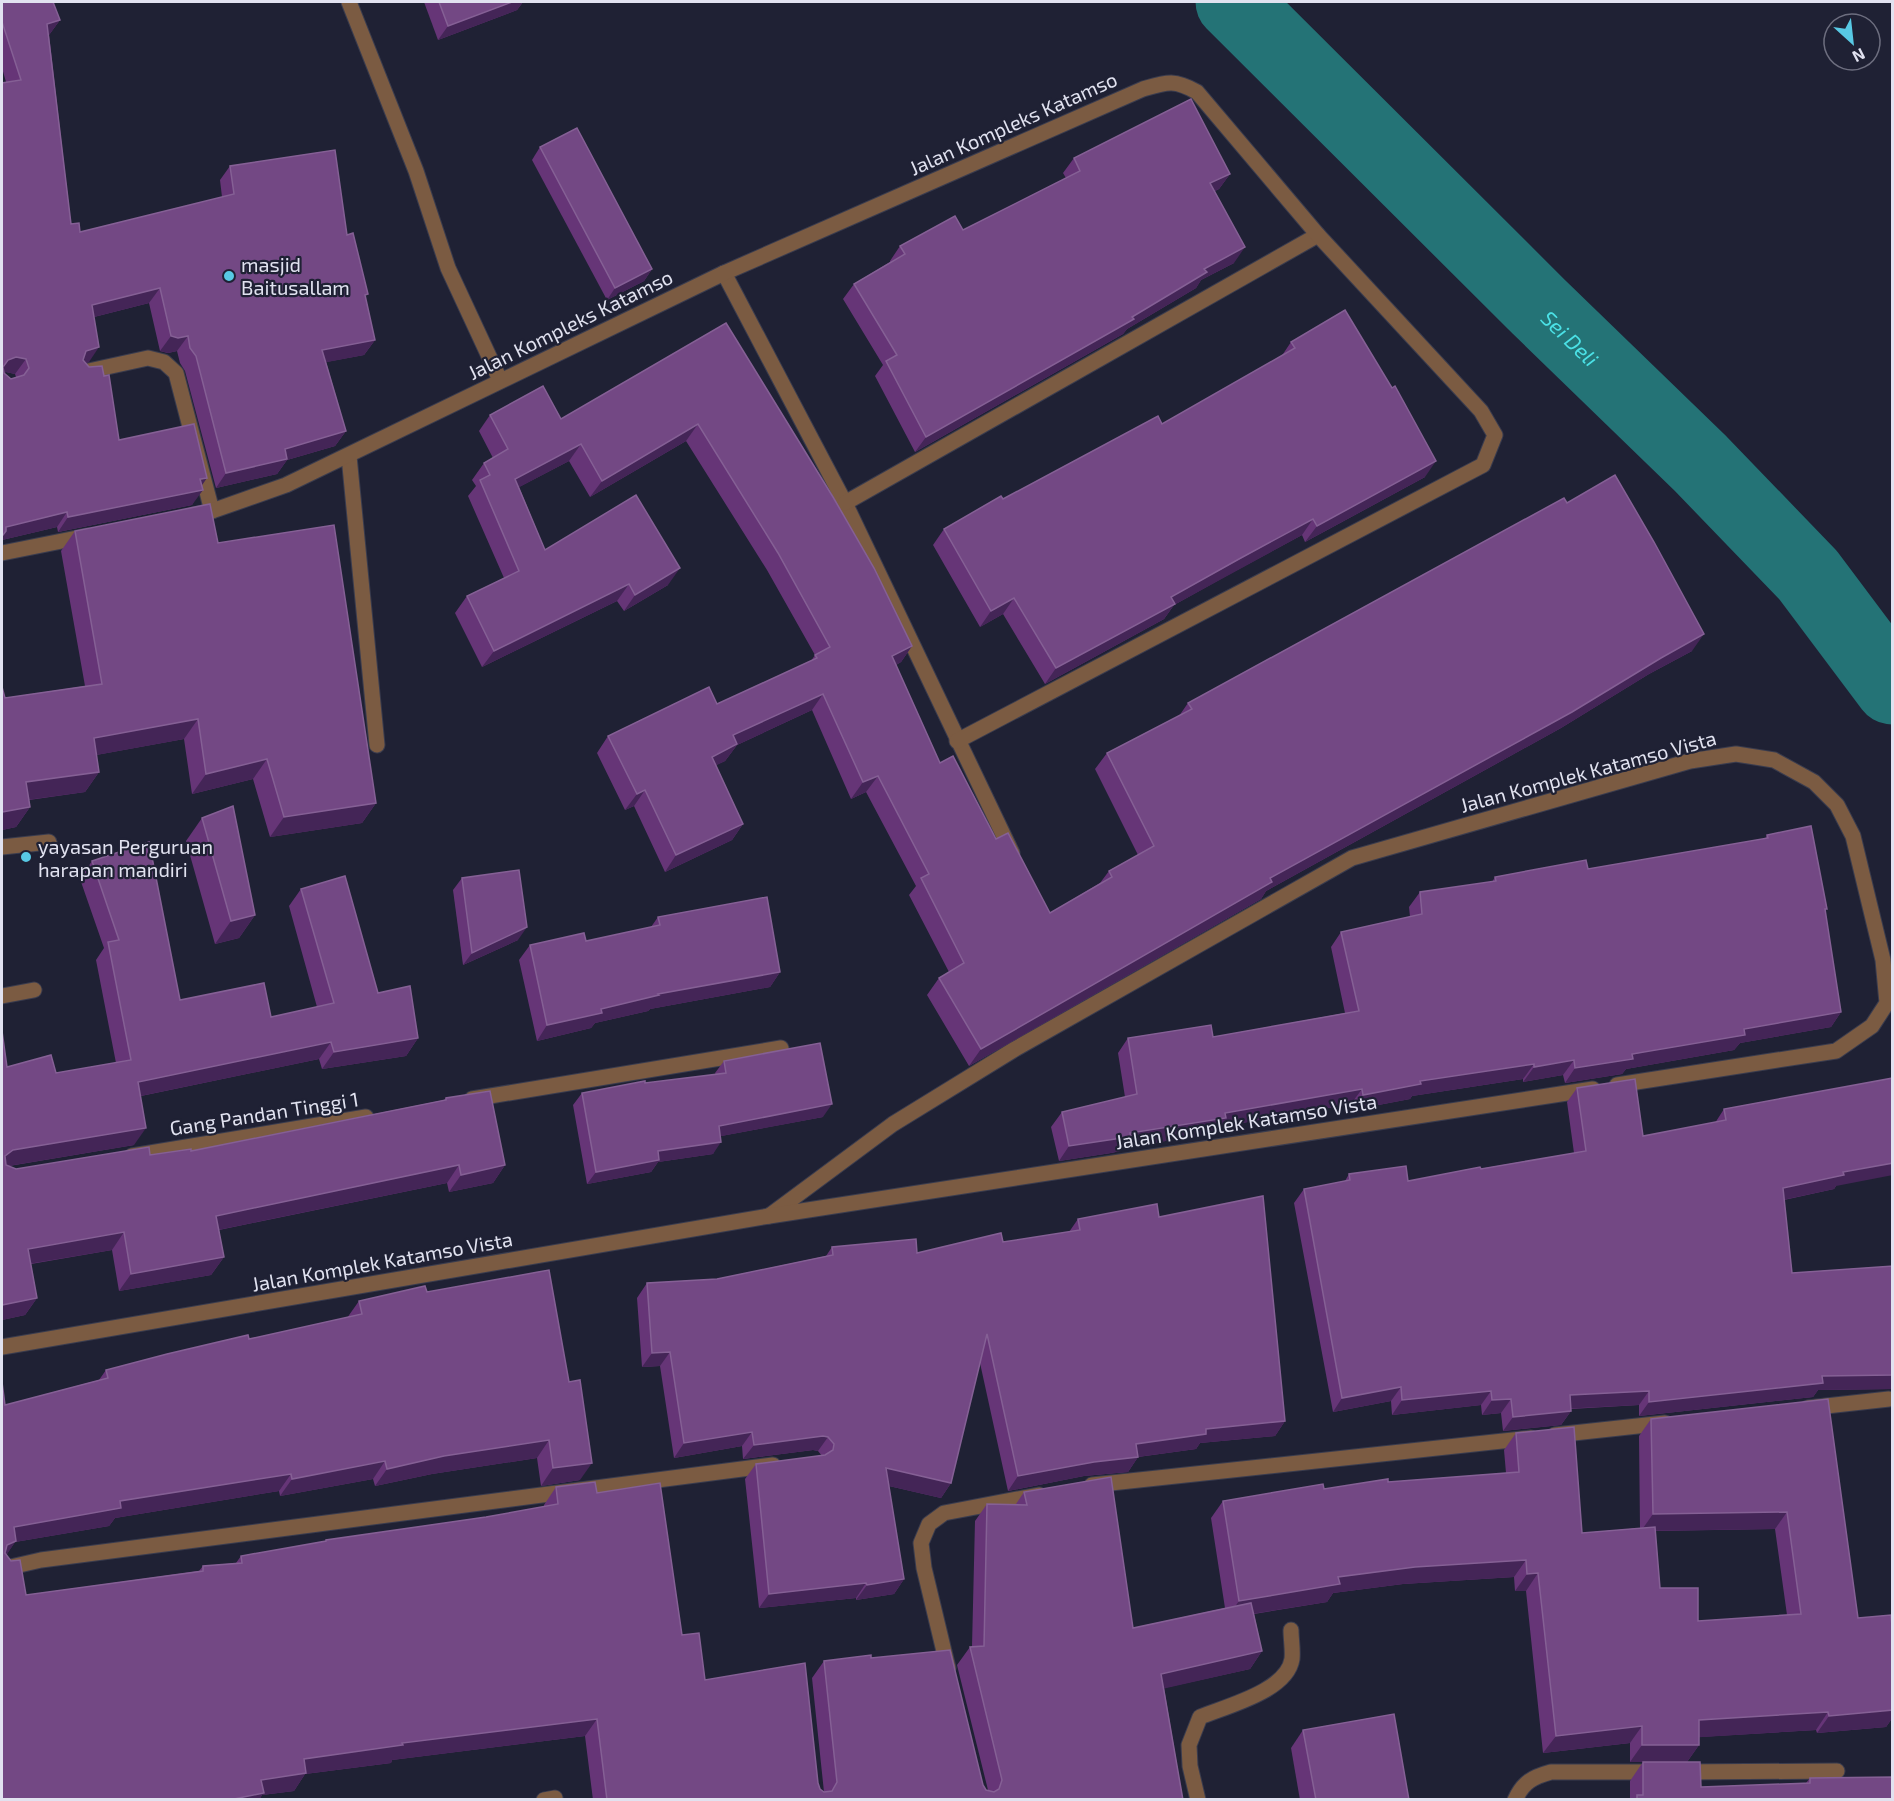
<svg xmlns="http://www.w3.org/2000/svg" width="1894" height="1801" font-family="'Exo 2',sans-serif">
<rect width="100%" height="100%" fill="#1f2134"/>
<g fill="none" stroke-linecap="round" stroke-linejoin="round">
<path stroke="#247376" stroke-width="75" id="s1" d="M1233 2 1539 307 1700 463 1808 575 1892 687"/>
<defs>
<g id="minor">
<path d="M349 2 416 171 448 268 500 380"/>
<path d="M724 273 845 503 1012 853"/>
<path d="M84 372 148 358 164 362 176 373 212 511"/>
<path d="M349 456 377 745"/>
<path d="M845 503 1318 235"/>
<path d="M193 515 212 511 286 485 724 273 1143 89C1167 82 1174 79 1197 92L1318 235 1481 411 1495 435 1483 465 957 741"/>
<path d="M2 553 87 536"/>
<path d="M2 847 49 842"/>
<path d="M2 996 34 990"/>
<path d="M472 1099 781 1048"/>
<path d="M132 1156 366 1117"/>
<path d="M769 1216 893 1124 1015 1049 1352 858 1690 761 1736 754 1774 760 1814 782 1837 805 1853 836 1883 960 1887 1003 1872 1026 1836 1051 1617 1085"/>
<path d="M2 1347 769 1216 1593 1089"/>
<path d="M1808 1408 1889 1399"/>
<path d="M1555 1435 1665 1423"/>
<path d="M1092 1485 1531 1438"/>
<path d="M2 1569 41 1560 773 1465"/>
<path d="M948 1668 924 1568 921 1543 929 1524 944 1513 1039 1495"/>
<path d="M1680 1772 1837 1771"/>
<path d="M544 1800 555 1798"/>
<path d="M1198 1800 1190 1766 1189 1745 1200 1717C1227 1706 1287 1691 1292 1659 1293 1650 1291 1639 1291 1630"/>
<path d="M1515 1800C1523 1782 1533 1777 1551 1772H1656"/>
</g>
</defs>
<use href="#minor" stroke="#3a3c4e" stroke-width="17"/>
<use href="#minor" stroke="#7b5b42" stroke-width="15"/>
</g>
<g fill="#663577" fill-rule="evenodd">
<path d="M2 2 60 20 49 35 71 224 80 232 222 197 220 180 230 166 347 235 365 298 375 340 364 355 326 362 346 431 335 446 287 460 277 474 216 488 185 371 180 363 177 351 168 353 160 351 149 303 94 317 89 362 85 363 89 367 104 376 119 440 202 486 192 505 58 532 57 527 2 540 6 82 2 68ZM6 372 15 374 16 377 11 379 4 373Z"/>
<path d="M424 2H523L517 10 438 40Z"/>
<path d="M540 147 652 269 644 281 607 300 532 160Z"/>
<path d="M1074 158 1230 174 1219 189 1215 191 1234 263 1201 280 1196 288 1127 329 1123 334 915 452 875 376 883 365 843 299 854 284 890 262V261L900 246 963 230 1066 178 1063 173Z"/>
<path d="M726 323 912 646 901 662 896 665 940 763 1050 913 1100 883 1109 871 1138 855 1095 769 1107 753 1179 716 1188 703 1567 503 1692 651 1649 674 1561 728 1266 891 1261 899 969 1066 927 995 939 978 949 972 909 895 916 886 866 792 851 799 812 710 737 745 725 761 716 765 743 824 732 840 665 872 634 806 625 810 597 753 608 736 717 704 811 661 815 655 767 570 686 441 590 497 569 461 519 487 545 550 668 585 624 611 617 601 482 667 455 613 467 596 504 578 468 496 476 486 472 480 484 463 493 458 479 431 490 415 561 419Z"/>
<path d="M1291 342 1425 477 1305 542 1302 535 1228 575 1174 605 1164 619 1045 684 1003 614 980 627 933 545 944 529 1003 499 1162 424 1281 357Z"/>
<path d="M75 531 218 543 376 803 362 823 270 837 253 779 192 794 184 739 96 755 99 772 85 792 29 800 30 807 16 827 2 830V687L5 698 85 686 61 551Z"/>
<path d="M202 818 255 915 239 938 215 944 186 841Z"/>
<path d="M1767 835 1825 911 1841 1012 1831 1027 1740 1043 1734 1050 1626 1069 1622 1074 1565 1083 1563 1075 1523 1082V1079L1412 1096 1410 1099 1352 1110 1351 1104 1219 1127 1215 1133 1122 1148 1120 1151 1111 1153 1059 1161 1051 1127 1062 1112 1125 1097 1118 1053 1128 1038 1213 1037 1345 1013 1331 947 1341 932 1410 917 1409 907 1420 892 1492 882 1495 877 1588 869 1765 839Z"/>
<path d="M92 861 180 1000 271 1017 317 1007 289 906 301 889 378 993 418 1038 406 1056 322 1069 319 1059 141 1096 134 1145 9 1166 16 1169 191 1151 444 1100 446 1098 505 1165 493 1183 449 1192 447 1183 219 1230 224 1257 211 1275 119 1291 112 1250 31 1264 37 1298 25 1315 2 1320 7 1067 56 1073 116 1063 96 960 104 948 80 879Z"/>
<path d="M462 878 518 940 463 965 453 890Z"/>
<path d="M658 917 780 972 770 987 650 1009 648 1011 595 1023 591 1028 537 1041 519 960 530 945 586 941 651 927Z"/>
<path d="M724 1061 823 1117 721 1136 713 1154 658 1162 651 1172 587 1184 573 1105 582 1093 645 1083 716 1075 715 1073Z"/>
<path d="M1577 1088 1643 1136 1715 1123 1724 1109 1836 1186 1834 1189 1784 1200 1792 1273 1893 1266V1389L1818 1390 1813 1397 1639 1416V1405L1571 1409V1411L1561 1425 1503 1431 1501 1413 1482 1415 1481 1405 1392 1415 1391 1401 1333 1412 1294 1203 1304 1189 1345 1181 1349 1174 1408 1181 1574 1153 1567 1102Z"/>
<path d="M1159 1217 1285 1421 1275 1436 1200 1443 1196 1449 1138 1457 1128 1472 1084 1476 1008 1491 980 1363 951 1483 941 1498 889 1486 904 1579 894 1594 856 1600V1598L759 1608 745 1479 756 1464 822 1456 818 1451 813 1450 743 1459 742 1446 674 1458 660 1366 642 1367 637 1298 647 1283 717 1279 826 1256 832 1247 917 1253 1003 1242 1069 1232 1078 1219Z"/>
<path d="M549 1270 580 1480 541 1486 537 1458 432 1474 375 1486 373 1479 280 1496 279 1491 115 1518 109 1526 15 1542 6 1555 26 1595 199 1571 203 1566 236 1563 241 1556 325 1542 326 1540 486 1517 544 1507V1505L556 1487 597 1493 682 1635 705 1680 818 1783 820 1789 824 1792 812 1678 824 1661 871 1658 983 1785 986 1790H988L957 1665 970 1647H972L975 1521 987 1504H1016L1024 1492 1133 1628 1225 1608 1211 1518 1223 1501 1388 1482 1506 1473 1504 1450 1516 1433 1582 1533 1640 1528 1639 1436 1651 1419 1828 1399 1858 1618 1893 1638V1717L1886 1727 1817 1733 1816 1730 1699 1737V1745L1687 1762H1630V1743L1543 1753 1526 1591H1515L1514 1577 1403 1584 1333 1593 1327 1602 1254 1614 1262 1651 1250 1669 1164 1688 1183 1800H593L585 1736 392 1760 391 1763 305 1774 294 1791 262 1795 259 1800H2L5 1405 99 1380 106 1370 347 1318 359 1301 427 1292ZM1775 1529 1787 1615 1698 1621 1660 1588 1655 1531Z"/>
<path d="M1303 1730 1409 1800H1300L1291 1748Z"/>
<path d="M1643 1762 1701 1787 1806 1783 1810 1778 1893 1800H1630V1781Z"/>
</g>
<g fill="#442557">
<path d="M512 2H523L517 10 438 40 448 26Z"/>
<path d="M60 20 49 35 37 39 47 24Z"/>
<path d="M1230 174 1219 189 1200 198 1210 183Z"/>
<path d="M1245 247 1234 263 1201 280 1196 288 1127 329 1123 334 915 452 926 437 1132 317 1204 269Z"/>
<path d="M652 269 644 281 607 300 615 288Z"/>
<path d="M160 288 149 303 82 320 92 305Z"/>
<path d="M171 336H188L177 351 168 353 160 351Z"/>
<path d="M375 340 364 355 312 365 322 350Z"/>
<path d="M99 347 89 362 76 366 86 351Z"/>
<path d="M16 357 26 359 15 374 6 372 2 374V369L8 360Z"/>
<path d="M698 424 686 441 590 497 602 481Z"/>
<path d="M346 431 335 446 287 460 277 474 216 488 226 473 285 449Z"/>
<path d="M581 444 569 461 504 495 515 479Z"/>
<path d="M1436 461 1425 477 1305 542 1317 526Z"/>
<path d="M207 478 198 491 203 490 192 505 58 532 68 517Z"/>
<path d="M67 512 57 527 2 540V533L6 527Z"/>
<path d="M1313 519 1302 535 1174 605 1164 619 1045 684 1056 668 1171 597Z"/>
<path d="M680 568 668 585 624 611 635 595Z"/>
<path d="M629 584 617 601 482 667 494 651Z"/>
<path d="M1014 598 1003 614 980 627 991 611Z"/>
<path d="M1704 634 1692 651 1649 674 1561 728 1266 891 1261 899 969 1066 981 1049 1270 878 1661 658Z"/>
<path d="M912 646 901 662 881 673 892 656Z"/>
<path d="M823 694 812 710 737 745 725 761 701 773 712 757 733 735Z"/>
<path d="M198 719 184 739 80 758 94 738Z"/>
<path d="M267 759 253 779 192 794 206 774Z"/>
<path d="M99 772 85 792 12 802 26 782Z"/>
<path d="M878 776 866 792 851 799 863 782Z"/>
<path d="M645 790 634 806 625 810 637 794Z"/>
<path d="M376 803 362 823 270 837 284 817Z"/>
<path d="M30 807 16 827 2 830V812Z"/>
<path d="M743 824 732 840 665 872 676 855Z"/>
<path d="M255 915 239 938 215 944 231 921Z"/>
<path d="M527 927 518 940 463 965 472 953Z"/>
<path d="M780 972 770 987 650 1009 648 1011 595 1023 591 1028 537 1041 547 1025 601 1009 658 994Z"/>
<path d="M1841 1012 1831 1027 1740 1043 1734 1050 1626 1069 1622 1074 1565 1083 1575 1068 1744 1029Z"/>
<path d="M418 1038 406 1056 322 1069 334 1052Z"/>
<path d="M331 1042 319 1059 126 1099 138 1082Z"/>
<path d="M1574 1060 1563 1075 1523 1082 1534 1067Z"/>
<path d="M1534 1064 1523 1079 1412 1096 1410 1099 1352 1110 1363 1095 1420 1081Z"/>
<path d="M1362 1089 1351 1104 1219 1127 1215 1133 1122 1148 1120 1151 1111 1153 1059 1161 1069 1146 1225 1113Z"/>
<path d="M832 1104 823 1117 711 1138 719 1126Z"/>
<path d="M146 1128 134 1145 2 1167 5 1156 13 1150Z"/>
<path d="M721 1142 713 1154 658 1162 651 1172 587 1184 596 1172 658 1151Z"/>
<path d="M1893 1163V1175L1836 1186 1834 1189 1773 1202 1783 1188 1843 1172Z"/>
<path d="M459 1165 447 1183 203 1233 216 1216Z"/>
<path d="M505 1165 493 1183 449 1192 461 1175Z"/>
<path d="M124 1232 112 1250 16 1266 28 1249Z"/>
<path d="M224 1257 211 1275 119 1291 131 1274Z"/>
<path d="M37 1298 25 1315 2 1320V1305Z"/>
<path d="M670 1352 660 1366 642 1367 652 1353Z"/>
<path d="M1893 1375V1389L1818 1390 1813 1397 1639 1416 1649 1402 1822 1376Z"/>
<path d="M1401 1387 1391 1401 1333 1412 1342 1398Z"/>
<path d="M1491 1391 1481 1405 1392 1415 1402 1400Z"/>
<path d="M1649 1391 1639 1405 1560 1409 1570 1395Z"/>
<path d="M1511 1399 1501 1413 1482 1415 1492 1400Z"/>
<path d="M1571 1411 1561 1425 1503 1431 1513 1417Z"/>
<path d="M1285 1421 1275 1436 1200 1443 1196 1449 1130 1458 1138 1457 1128 1472 1084 1476 1008 1491 1018 1476 1136 1444 1206 1429Z"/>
<path d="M752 1432 742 1446 674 1458 684 1443Z"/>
<path d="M823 1436 828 1437 818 1451 813 1450 743 1459 754 1445Z"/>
<path d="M549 1440 537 1458 432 1474 375 1486 387 1469 444 1456Z"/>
<path d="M385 1461 373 1479 280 1496 292 1479Z"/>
<path d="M592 1463 580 1480 541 1486 553 1468Z"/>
<path d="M886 1468 951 1483 941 1498 876 1483Z"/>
<path d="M291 1474 279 1491 115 1518 109 1526 15 1542 4 1559 2 1560 14 1527 120 1501Z"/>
<path d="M1787 1512 1775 1529 1641 1531 1653 1514Z"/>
<path d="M1526 1560 1514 1577 1403 1584 1333 1593 1327 1602 1227 1618 1239 1601 1338 1577 1415 1567Z"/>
<path d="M1538 1573 1526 1591H1515L1527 1574Z"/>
<path d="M904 1579 894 1594 856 1600 867 1585Z"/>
<path d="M866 1583 856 1598 759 1608 769 1594Z"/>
<path d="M1262 1651 1250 1669 1149 1692 1161 1674Z"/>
<path d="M1893 1710V1717L1886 1727 1817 1733 1829 1716Z"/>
<path d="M1828 1712 1816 1730 1687 1738 1699 1720Z"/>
<path d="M597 1719 585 1736 392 1760 391 1763 305 1774 294 1791 262 1795 259 1800H229L261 1780 304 1759 402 1743Z"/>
<path d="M1642 1726 1630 1743 1543 1753 1556 1736Z"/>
<path d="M1642 1745H1699L1687 1762H1630Z"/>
</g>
<g fill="#734884" stroke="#856095" stroke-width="1.5" fill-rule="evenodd">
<path d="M2 2H53L60 20 47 24 71 224 79 223 80 232 234 194 230 166 335 150 347 235 353 233 368 294 365 295 375 340 322 350 346 431 285 449 287 459 226 473 196 356 190 348 188 336 178 338 171 336 160 288 92 305 99 347 86 351 83 360 89 367 102 366 104 376 109 375 119 440 194 424 207 478 200 479 203 490 68 517 67 512 6 527V531L3 535 2 536V83L21 80 2 22ZM16 357 26 359 29 368 24 375 11 379 4 373 3 367 8 360Z"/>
<path d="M439 2H512L448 26Z"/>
<path d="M1191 99 1230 174 1210 183 1245 247 1204 269 1207 272 1132 317 1134 319 926 437 886 361 897 355 854 284 905 254 900 246 955 216 963 230 1080 171 1074 158Z"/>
<path d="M577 128 652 269 615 288 540 147Z"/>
<path d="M1345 310 1392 388 1395 386 1436 461 1317 526 1313 519 1239 559 1171 597 1175 604 1056 668 1014 598 991 611 944 529 1001 496 1003 499 1158 416 1162 424 1295 348 1291 342Z"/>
<path d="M726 323 833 497 874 568 912 646 892 656 940 763 953 756 996 839 1008 833 1050 913 1112 877 1109 871 1154 846 1107 753 1192 709 1188 703 1564 498 1567 503 1615 475 1654 542 1704 634 1661 658 1572 712 1270 878 1272 882 981 1049 939 978 964 963 921 878 929 874 878 776 863 782 823 694 733 735 737 744 712 757 743 824 676 855 645 790 637 794 608 736 709 687 717 704 817 658 815 655 830 647 778 553 698 424 602 481 581 444 515 479 545 550 636 495 680 568 635 595 629 584 494 651 467 596 519 571 480 480 490 475 484 463 508 449 490 415 543 386 561 419Z"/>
<path d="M210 504 218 543 334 525 376 803 284 817 267 759 206 774 198 719 94 738 99 772 26 782 30 807 2 812V687L5 698 102 684 75 531Z"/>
<path d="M233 806 255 915 231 921 202 818Z"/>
<path d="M1811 826 1827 909H1825L1841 1012 1744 1029 1745 1035 1632 1054 1633 1059 1575 1068 1574 1060 1534 1067V1064L1420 1081 1421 1084 1363 1095 1362 1089 1225 1113 1226 1118 1130 1133 1131 1136 1122 1138 1069 1146 1062 1112 1137 1094 1128 1038 1211 1025 1213 1037 1359 1011 1341 932 1422 914 1420 892 1496 881 1495 877 1586 860 1588 869 1768 838 1767 835Z"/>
<path d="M149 842 180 1000 264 983 271 1017 334 1003 301 889 345 876 378 993 410 986 418 1038 334 1052 331 1042 138 1082 146 1128 13 1150 5 1156 6 1165 16 1169 149 1147 150 1155 191 1149V1151L446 1100V1098L490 1091 505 1165 461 1175 459 1165 216 1216 224 1257 131 1274 124 1232 28 1249 37 1298 2 1305V1031L7 1067 51 1055 56 1073 131 1060 108 942 119 940 92 861Z"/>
<path d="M519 870 527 927 472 953 462 878Z"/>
<path d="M767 897 780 972 658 994 659 995 601 1009 602 1013 547 1025 530 945 584 933 586 941 660 925 658 917Z"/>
<path d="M820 1043 832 1104 719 1126 721 1142 658 1151 659 1160 596 1172 582 1093 645 1081V1083L726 1073 724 1061Z"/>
<path d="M1893 1078V1163L1843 1172 1844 1175 1783 1188 1792 1273 1893 1266V1375L1822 1376 1823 1383 1649 1402V1391L1570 1395 1571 1411 1513 1417 1511 1399 1492 1400 1491 1391 1402 1400 1401 1387 1342 1398 1304 1189 1350 1180 1349 1174 1406 1166 1408 1181 1480 1167 1481 1169 1586 1151 1577 1088 1635 1079 1643 1136 1726 1120 1724 1109Z"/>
<path d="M1263 1196 1285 1421 1206 1429V1434L1136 1444 1138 1457 1094 1462 1018 1476 987 1334 951 1483 886 1468 904 1579 867 1585 866 1583 769 1594 756 1464 825 1455 833 1450 834 1444 828 1437 823 1436 754 1445 752 1432 684 1443 670 1352 652 1353 647 1283 717 1279 833 1255 832 1247 916 1239 917 1253 1001 1233 1003 1242 1080 1230 1078 1219 1157 1204 1159 1217Z"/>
<path d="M549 1270 569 1382 580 1380 592 1463 553 1468 549 1440 444 1456 387 1469 385 1461 292 1479 291 1474 120 1501 121 1508 14 1527 16 1541 7 1545 5 1553 11 1561 20 1560 26 1595 203 1571V1566L242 1563 241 1556 326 1541V1540L486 1517 558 1504 556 1487 595 1482 597 1493 660 1483 682 1635 699 1633 705 1680 805 1663 818 1783 820 1789 824 1792 832 1791 837 1782 824 1661 871 1655V1658L950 1650 983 1785 986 1790 994 1792 999 1789 1002 1780 970 1647 984 1646 987 1504 1027 1505 1024 1492 1111 1477 1133 1628 1251 1603 1262 1651 1161 1674 1183 1800H607L597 1719 402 1743 403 1745 304 1759 306 1773 261 1780 264 1793 229 1800H2V1382L5 1405 108 1378 106 1370 167 1354 248 1335 249 1339 362 1314 359 1301 425 1286 427 1292Z"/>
<path d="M1828 1399 1858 1618 1891 1615 1893 1638V1710L1829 1716 1828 1712 1699 1720V1745H1642V1726L1556 1736 1538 1573 1527 1574 1526 1560 1415 1567 1338 1577 1340 1584 1239 1601 1223 1501 1323 1484 1324 1489 1388 1479V1482L1519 1472 1516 1433 1574 1427 1582 1533 1655 1527 1660 1588H1698V1621L1801 1614 1787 1512 1653 1514 1651 1419Z"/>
<path d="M1394 1714 1409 1800H1316L1303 1730Z"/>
<path d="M1643 1762H1700L1701 1787 1810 1783V1778L1893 1777V1800H1637V1795H1643Z"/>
</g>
<g fill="#58c9e4" stroke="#1f2134" stroke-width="2">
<circle cx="229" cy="276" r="6"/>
<circle cx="26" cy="857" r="6"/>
</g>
<g text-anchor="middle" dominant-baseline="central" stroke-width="4.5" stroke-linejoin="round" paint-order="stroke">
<g font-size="20" fill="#e1e2f0" stroke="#1f2134">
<text transform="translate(1013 123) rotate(-24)">Jalan Kompleks Katamso</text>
<text transform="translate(570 324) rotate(-26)">Jalan Kompleks Katamso</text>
<text transform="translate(1588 771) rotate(-15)">Jalan Komplek Katamso Vista</text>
<text transform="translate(264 1113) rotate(-9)">Gang Pandan Tinggi 1</text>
<text transform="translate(1246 1121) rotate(-9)">Jalan Komplek Katamso Vista</text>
<text transform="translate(382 1261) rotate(-10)">Jalan Komplek Katamso Vista</text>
</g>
<g font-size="20" fill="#e1e2f0" stroke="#1f2134" text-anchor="start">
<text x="241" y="264">masjid<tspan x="241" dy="23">Baitusallam</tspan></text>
<text x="38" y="846">yayasan Perguruan<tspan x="38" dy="23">harapan mandiri</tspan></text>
</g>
<g font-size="21" font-style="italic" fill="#4be1e6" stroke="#1f2134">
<text stroke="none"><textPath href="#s1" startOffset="476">Sei Deli</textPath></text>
</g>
</g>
<rect width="1894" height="1801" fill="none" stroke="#e1e2f0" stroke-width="6"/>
<g transform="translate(1852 42) rotate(153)"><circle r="28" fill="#1f2134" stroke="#6d6e7f" stroke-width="1.5"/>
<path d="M0-4.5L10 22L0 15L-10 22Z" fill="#58c9e4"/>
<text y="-9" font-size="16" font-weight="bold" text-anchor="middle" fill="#e1e2f0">N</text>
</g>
</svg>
